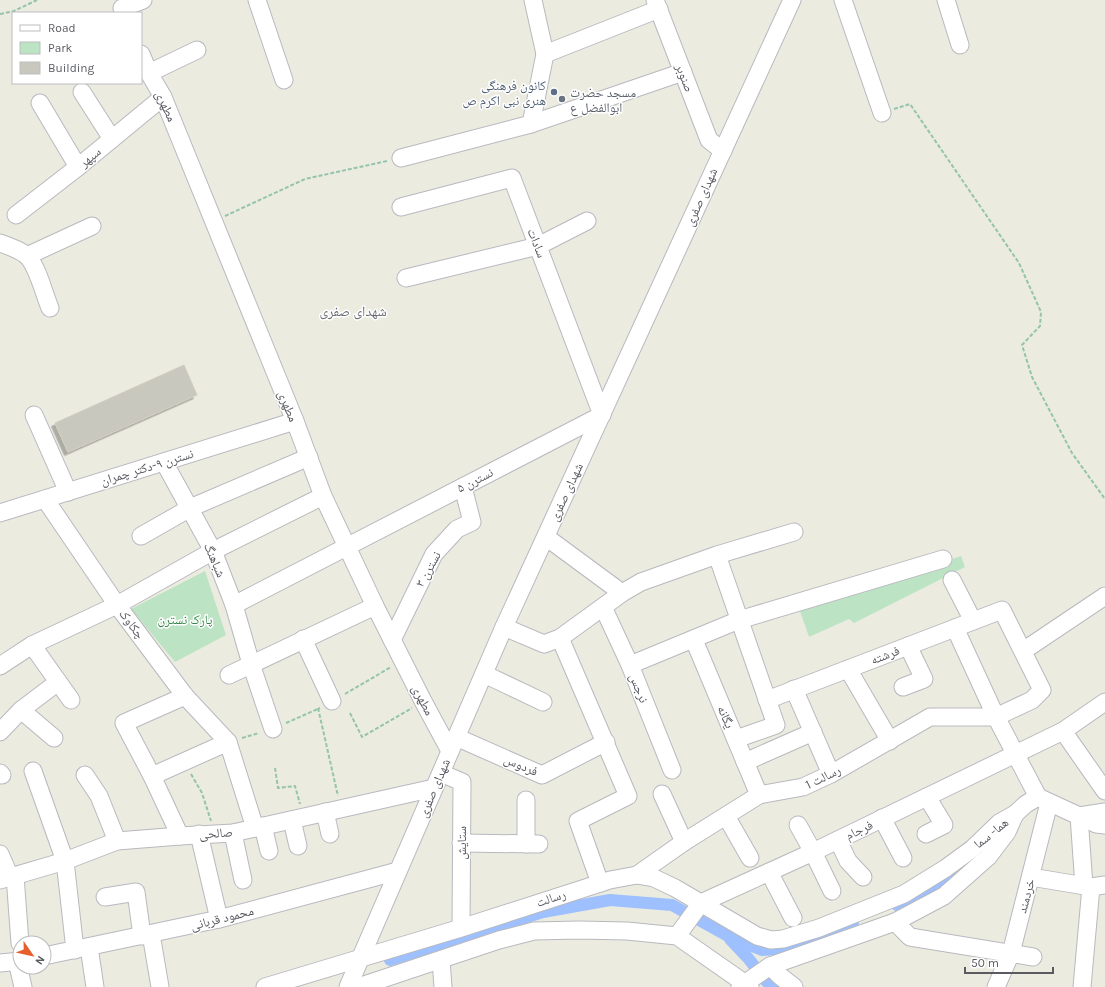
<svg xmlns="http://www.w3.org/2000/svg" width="1105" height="987" font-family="Karla,'Noto Naskh Arabic',sans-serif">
<defs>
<filter id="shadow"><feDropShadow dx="-3.5" dy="3.5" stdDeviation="0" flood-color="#0004"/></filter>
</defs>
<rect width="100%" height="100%" fill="#ecebe0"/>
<g fill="#bce4c4">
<path d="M961 556 965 567 854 623 849 619 809 637 800 611Z"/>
<path d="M205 571 226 635 175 662 131 609Z"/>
</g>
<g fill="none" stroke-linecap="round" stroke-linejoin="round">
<g stroke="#9ec0fe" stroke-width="12">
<path d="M897 905 920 896 950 874"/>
<path d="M730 939 748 958 766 981 773 987"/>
<path d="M390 960 543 912 610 900 672 905 728 936 762 950 778 949 818 938 853 924"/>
</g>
</g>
<path fill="#c8c8bf" stroke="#d0cebe" filter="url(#shadow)" d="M184 365 197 395 68 452 55 423Z"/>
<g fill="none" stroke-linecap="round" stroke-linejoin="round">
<defs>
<g id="minor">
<path d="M257 0 284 80"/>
<path d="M655 0 709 140 723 151"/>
<path d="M843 0 882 113"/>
<path d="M946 0 960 45"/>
<path d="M122 8 143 0"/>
<path d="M141 54 149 73 163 97 295 421 323 496 375 606 423 701 450 751"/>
<path d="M545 54 659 9"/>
<path d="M149 73 197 50"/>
<path d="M82 92 112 139"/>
<path d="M40 103 78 167"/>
<path d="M531 124 545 54 533 0"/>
<path d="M401 158 531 124 683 72"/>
<path d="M16 215 78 167 163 97"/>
<path d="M0 243C9 246 18 249 26 255 37 264 44 294 50 308"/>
<path d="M27 256 92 226"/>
<path d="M406 278 538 246 587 221"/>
<path d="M34 415 68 492"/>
<path d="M164 462 213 551 234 605 251 664 273 729"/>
<path d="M45 499 117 605 185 696 228 742 255 828"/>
<path d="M0 513 295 421"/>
<path d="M141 536 190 508 309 457"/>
<path d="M546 537 622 593"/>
<path d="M717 555 776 725 736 739"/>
<path d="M952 580 973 621"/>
<path d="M234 605 602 415 512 178 401 207"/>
<path d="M603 607 630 665 672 770"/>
<path d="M504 627 544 644 560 638 622 593 641 582 717 555 794 532"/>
<path d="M955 628 996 717 1038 797"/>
<path d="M560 638 628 796 578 821 600 883"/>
<path d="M303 639 332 701"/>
<path d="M392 640 434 554 457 529 472 522 463 487"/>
<path d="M694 640 759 795"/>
<path d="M32 645 71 700"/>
<path d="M1023 651 1105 596"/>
<path d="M630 665 739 620 943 559"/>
<path d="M0 666 32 645 117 605 213 551 323 496"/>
<path d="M848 669 890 741"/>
<path d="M484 674 543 702"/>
<path d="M229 675 375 606"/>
<path d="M903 687 924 679 908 646"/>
<path d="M794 689 831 774"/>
<path d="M21 710 54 738"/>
<path d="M1063 731 1105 791"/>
<path d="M0 732 21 710 58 682"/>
<path d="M456 737 542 775 606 742"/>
<path d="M745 762 813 732"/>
<path d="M33 771 65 861 75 950"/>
<path d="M0 773 2 775"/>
<path d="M441 773 462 782 461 928"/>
<path d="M85 775 99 796 117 841"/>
<path d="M152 776 228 742"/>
<path d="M662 794 684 842"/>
<path d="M1040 798 1079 816 1105 812"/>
<path d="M526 800V844"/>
<path d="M325 812 330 834"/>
<path d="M726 816 750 858"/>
<path d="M1079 816 1084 886"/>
<path d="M1080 816 1096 824 1105 825"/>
<path d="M882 818 903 858"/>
<path d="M292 820 298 846"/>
<path d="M798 825 813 852 832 891"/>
<path d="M263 826 269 851"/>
<path d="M233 833 243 880"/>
<path d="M199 834 219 919"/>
<path d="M926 834 944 825 927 797"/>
<path d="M180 836 152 776 124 723 185 696"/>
<path d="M838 840 848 861 863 877"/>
<path d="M461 843 539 844"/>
<path d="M0 854 10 877"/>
<path d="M769 872 793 918"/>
<path d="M637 875 684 842 759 795 803 787 831 774 930 717H996L1032 700 1042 690 1002 610 767 700"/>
<path d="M15 876 20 943"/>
<path d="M1031 877 1091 887 1105 885"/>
<path d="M0 880 65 861 117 841 180 836 233 833 434 788"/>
<path d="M105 897 136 892 142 936"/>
<path d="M701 903 813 852 1063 731 1105 702"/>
<path d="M895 922 910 937 1033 957"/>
<path d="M151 934 160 987"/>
<path d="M677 936 701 903"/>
<path d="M89 947 95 987"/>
<path d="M44 956 219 919 398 871"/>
<path d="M441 960 443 987"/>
<path d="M17 961 23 987"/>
<path d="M0 963 20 961"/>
<path d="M770 966 780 976 794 987"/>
<path d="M265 987 461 928 610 880 637 875 654 878 675 888 757 936 771 940 783 939 819 928 904 894 946 868 972 849 999 823 1015 814 1026 804 1038 797"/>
<path d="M348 987 504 627 792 0"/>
<path d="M358 987 499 940 534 931 579 930 627 931 677 936 750 987"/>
<path d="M740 987 770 966 895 922 944 896 988 857 1007 832 1015 814"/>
<path d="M996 987 1011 953 1049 803"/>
<path d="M1082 987 1091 887"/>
</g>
</defs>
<use href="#minor" stroke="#b8b9bf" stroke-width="19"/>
<g stroke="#95c4ac" stroke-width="2" stroke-dasharray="4 2" stroke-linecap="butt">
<path d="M0 14 14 11 37 0"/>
<path d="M894 109 910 104 1019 263 1041 312 1040 326 1022 345 1032 377 1072 453 1105 499"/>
<path d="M225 216 305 179 387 161"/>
<path d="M345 694 391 667"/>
<path d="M318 708 338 796"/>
<path d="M350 713 362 737 412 708"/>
<path d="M286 723 320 708"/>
<path d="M242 738 259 733"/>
<path d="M275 768 278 788 295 786 300 804"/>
<path d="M191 774 202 793 211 821"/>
</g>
<use href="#minor" stroke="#fff" stroke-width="17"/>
</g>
<circle fill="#5c6f8a" stroke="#fff" stroke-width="1.5" cx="554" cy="92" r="4"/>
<circle fill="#6b7280" stroke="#fff" stroke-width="1.5" cx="562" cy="99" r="4"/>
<g text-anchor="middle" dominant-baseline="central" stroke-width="3" stroke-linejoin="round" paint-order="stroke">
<g font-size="13" fill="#595b61" stroke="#fff">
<text transform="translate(685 78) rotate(69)">صنوبر</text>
<text transform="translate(166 106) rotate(65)">مطهری</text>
<text transform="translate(90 157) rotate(-40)">سپهر</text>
<text transform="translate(701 197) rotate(-66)">شهدای صفری</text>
<text transform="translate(537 243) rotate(69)">سادات</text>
<text transform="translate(288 406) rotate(68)">مطهری</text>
<text transform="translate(147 467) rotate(-17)">نسترن ۹-دکتر چمران</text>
<text transform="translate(475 480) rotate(-27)">نسترن ۵</text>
<text transform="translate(566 492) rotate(-65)">شهدای صفری</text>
<text transform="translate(215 560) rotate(67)">شباهنگ</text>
<text transform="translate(428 569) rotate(-61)">نسترن ۳</text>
<text transform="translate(132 624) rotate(53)">چکاوک</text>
<text transform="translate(885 655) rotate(-21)">فرشته</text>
<text transform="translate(639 688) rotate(68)">نرجس</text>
<text transform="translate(423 700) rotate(62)">مطهری</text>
<text transform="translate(726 717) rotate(67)">یگانه</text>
<text transform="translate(521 765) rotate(23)">فردوس</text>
<text transform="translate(823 777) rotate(-26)">رسالت 1</text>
<text transform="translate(434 788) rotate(-67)">شهدای صفری</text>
<text transform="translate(859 830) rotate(-26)">فرجام</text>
<text transform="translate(216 833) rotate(-4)">صالحی</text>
<text transform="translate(991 833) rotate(-39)">هما- سما</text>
<text transform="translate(461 843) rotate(-90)">ستایش</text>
<text transform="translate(1026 896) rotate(-75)">خردمند</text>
<text transform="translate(551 898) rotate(-18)">رسالت</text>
<text transform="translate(222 918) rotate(-14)">محمود قربانی</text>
</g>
<g font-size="13" fill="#4e5e75" stroke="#fff" text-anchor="end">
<text x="546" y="85">کانون فرهنگی<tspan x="546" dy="15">هنری نبی اکرم ص</tspan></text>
</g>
<g font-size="13" fill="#5b616d" stroke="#fff" text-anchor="start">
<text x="570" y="92">مسجد حضرت<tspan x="570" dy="15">ابوالفضل ع</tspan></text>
</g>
<g font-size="13" fill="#358349" stroke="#fff">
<text x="185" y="619">پارک نسترن</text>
</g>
<g font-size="14" fill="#6a6c73" stroke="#fff">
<text x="353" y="311">شهدای صفری</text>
</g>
</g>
<rect x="12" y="12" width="130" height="72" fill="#ffffff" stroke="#bdbdc0"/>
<rect x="20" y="25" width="20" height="6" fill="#ffffff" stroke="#bdbdc0"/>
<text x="48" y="32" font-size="12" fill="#595b61">Road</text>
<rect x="20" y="42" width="20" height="12" fill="#bce4c4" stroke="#bdbdc0"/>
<text x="48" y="52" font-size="12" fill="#595b61">Park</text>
<rect x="20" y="62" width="20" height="12" fill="#c8c8bf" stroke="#bdbdc0"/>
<text x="48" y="72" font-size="12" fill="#595b61">Building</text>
<g transform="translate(32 955) rotate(124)"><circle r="19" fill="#ffffff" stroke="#bdbdc0"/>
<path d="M0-3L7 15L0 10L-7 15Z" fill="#e6602b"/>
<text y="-6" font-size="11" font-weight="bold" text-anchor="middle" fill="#595b61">N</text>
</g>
<path d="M965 967v6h88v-6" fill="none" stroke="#595b61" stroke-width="2"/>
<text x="971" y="967" font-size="12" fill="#595b61" stroke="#ffffff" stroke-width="3" paint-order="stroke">50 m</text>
</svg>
